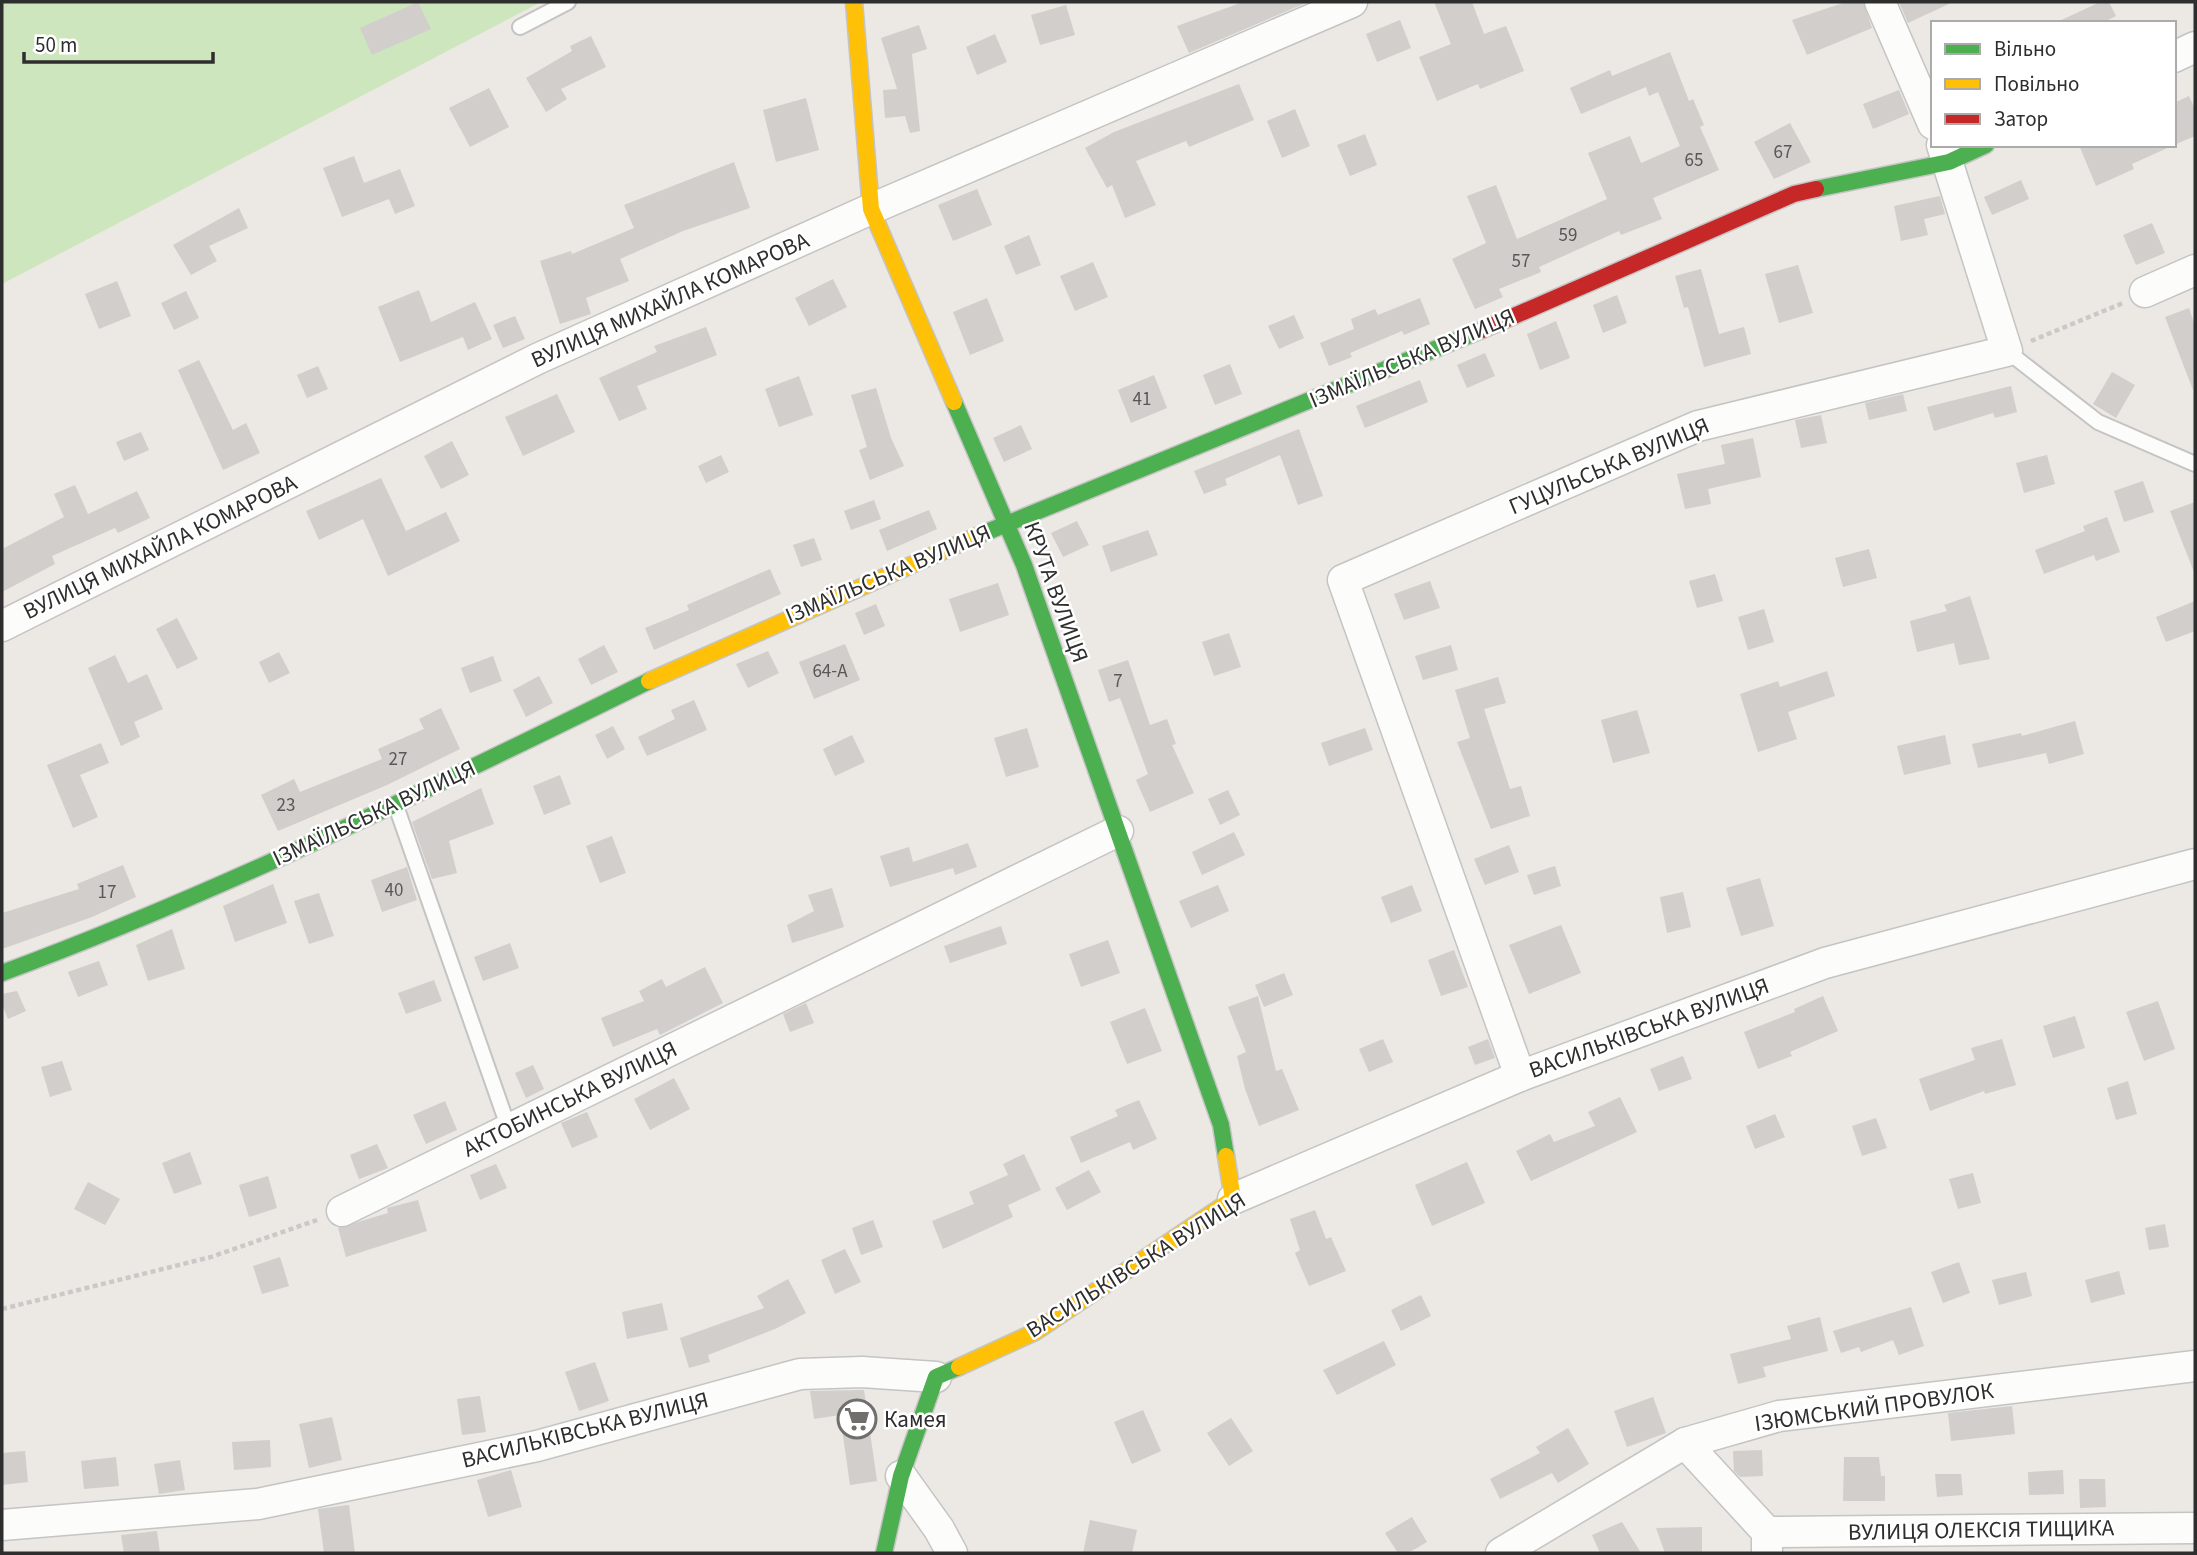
<svg xmlns="http://www.w3.org/2000/svg" width="2197" height="1555" font-family="'Source Sans 3',sans-serif">
<rect width="100%" height="100%" fill="#ece8e4"/>
<path fill="#cee6be" d="M2 2H541L2 284Z"/>
<g fill="#d1cecb">
<path d="M418 2 431 29 372 55 360 28Z"/>
<path d="M1243 2H1308L1189 53 1177 26Z"/>
<path d="M1434 2H1472L1484 34 1506 26 1524 71 1480 89 1478 84 1437 101 1419 57 1451 44Z"/>
<path d="M1846 2H1863L1872 28 1807 55 1792 20Z"/>
<path d="M1899 2H1953L1908 23Z"/>
<path d="M2100 2H2109L2116 16 2102 23H2055Z"/>
<path d="M1066 5 1075 35 1040 45 1031 15Z"/>
<path d="M1400 20 1411 48 1377 62 1366 34Z"/>
<path d="M919 25 927 49 912 54 920 131 910 133 905 116 885 118 883 90 897 89 881 38Z"/>
<path d="M995 34 1007 62 977 75 966 47Z"/>
<path d="M591 36 606 67 561 89 567 99 546 112 526 78 572 51 570 46Z"/>
<path d="M1670 52 1689 101 1693 99 1704 125 1700 127 1719 170 1653 198 1662 219 1621 235 1619 231 1539 267 1541 272 1499 289 1503 297 1475 309 1452 259 1486 243 1467 196 1496 185 1517 239 1607 199 1588 153 1630 136 1641 163 1680 146 1658 92 1649 96 1646 87 1581 114 1570 88 1610 70 1612 76Z"/>
<path d="M1239 84 1254 120 1189 147 1186 141 1136 161 1156 205 1125 218 1112 185 1107 188 1085 148 1114 132Z"/>
<path d="M489 88 509 127 470 147 449 108Z"/>
<path d="M1899 90 1909 114 1873 129 1863 104Z"/>
<path d="M2189 96 2195 109V136L2174 145V103Z"/>
<path d="M806 98 819 150 776 162 763 110Z"/>
<path d="M1295 109 1310 146 1282 158 1267 121Z"/>
<path d="M1790 123 1811 162 1774 179 1754 142Z"/>
<path d="M1365 134 1377 165 1350 176 1337 145Z"/>
<path d="M2079 145H2174L2132 164 2134 169 2096 186Z"/>
<path d="M354 156 364 183 400 169 415 206 395 214 389 199 342 217 323 168Z"/>
<path d="M734 162 750 208 683 231 620 259 629 281 586 298 591 314 560 324 540 261 571 251 572 254 634 228 624 205Z"/>
<path d="M2021 180 2029 199 1992 215 1984 197Z"/>
<path d="M977 189 992 225 953 241 938 205Z"/>
<path d="M1940 196 1945 214 1924 219 1928 235 1901 241 1894 206Z"/>
<path d="M239 208 248 228 209 246 217 261 191 275 173 245Z"/>
<path d="M2152 223 2165 253 2136 265 2123 235Z"/>
<path d="M1029 235 1041 265 1016 275 1004 246Z"/>
<path d="M1093 262 1108 297 1075 311 1060 276Z"/>
<path d="M1798 265 1813 313 1779 323 1765 274Z"/>
<path d="M1701 269 1719 334 1744 327 1751 354 1704 367 1688 307 1684 308 1675 276Z"/>
<path d="M833 279 847 307 809 326 795 298Z"/>
<path d="M117 281 131 316 99 329 85 294Z"/>
<path d="M419 290 431 322 475 302 492 339 468 350 463 337 400 362 378 307Z"/>
<path d="M186 291 199 318 174 330 161 303Z"/>
<path d="M1617 295 1627 323 1603 333 1593 305Z"/>
<path d="M987 298 1004 341 970 355 953 312Z"/>
<path d="M1420 298 1430 324 1404 335 1402 331 1350 353 1352 357 1329 366 1320 343 1354 329 1351 319 1375 309 1378 315Z"/>
<path d="M2189 308 2195 326 2193 390 2165 317Z"/>
<path d="M1294 315 1304 338 1279 349 1268 326Z"/>
<path d="M515 316 525 339 503 348 493 325Z"/>
<path d="M1556 321 1570 358 1540 370 1527 334Z"/>
<path d="M706 327 717 355 637 386 647 409 619 421 599 378 657 352 654 346Z"/>
<path d="M1485 353 1495 376 1467 388 1457 365Z"/>
<path d="M199 360 233 430 246 423 260 453 223 470 178 370Z"/>
<path d="M1230 364 1242 394 1215 405 1203 375Z"/>
<path d="M318 366 328 389 307 398 297 375Z"/>
<path d="M2112 372 2135 385 2116 418 2093 404Z"/>
<path d="M1154 375 1167 408 1131 423 1118 390Z"/>
<path d="M799 376 813 415 779 427 765 389Z"/>
<path d="M1420 380 1428 402 1365 428 1356 406Z"/>
<path d="M2011 386 2017 412 1995 418 1993 413 1934 431 1927 407Z"/>
<path d="M876 388 891 438 904 466 870 480 859 450 867 447 851 395Z"/>
<path d="M557 394 575 432 523 456 505 417Z"/>
<path d="M1903 394 1907 411 1869 420 1865 403Z"/>
<path d="M1821 415 1827 443 1801 448 1795 420Z"/>
<path d="M1021 425 1032 449 1004 462 993 438Z"/>
<path d="M1299 429 1323 496 1298 505 1280 455 1225 479 1227 485 1204 494 1194 471Z"/>
<path d="M141 432 149 450 124 461 116 442Z"/>
<path d="M1753 438 1761 477 1708 489 1711 504 1685 509 1677 474 1725 464 1721 445Z"/>
<path d="M452 441 469 475 441 489 424 456Z"/>
<path d="M721 455 729 472 706 483 698 466Z"/>
<path d="M2047 455 2055 484 2024 493 2016 463Z"/>
<path d="M381 478 406 531 446 512 460 541 388 576 363 519 319 540 306 511Z"/>
<path d="M2143 481 2154 512 2124 522 2114 491Z"/>
<path d="M75 485 88 514 137 491 150 518 118 533 115 528 52 556 55 564 2 592V549L64 517 54 494Z"/>
<path d="M874 500 881 519 851 530 844 511Z"/>
<path d="M2195 502V571L2194 572 2170 511Z"/>
<path d="M929 510 937 529 887 551 879 530Z"/>
<path d="M2107 517 2120 552 2096 561 2094 555 2044 574 2035 550 2085 531 2083 526Z"/>
<path d="M1077 521 1089 545 1063 557 1051 533Z"/>
<path d="M1148 530 1158 555 1111 572 1102 546Z"/>
<path d="M814 538 822 560 801 567 793 545Z"/>
<path d="M1869 549 1877 578 1843 587 1835 558Z"/>
<path d="M770 569 781 594 654 650 645 628 689 610 687 605Z"/>
<path d="M1715 574 1723 601 1697 608 1689 581Z"/>
<path d="M1430 581 1440 608 1404 620 1394 594Z"/>
<path d="M998 583 1009 615 960 632 949 599Z"/>
<path d="M1970 596 1990 659 1959 665 1954 643 1917 652 1910 621 1947 611 1944 605Z"/>
<path d="M2195 601V631L2166 642 2156 617Z"/>
<path d="M876 604 885 626 864 635 855 613Z"/>
<path d="M1764 609 1774 642 1748 650 1738 617Z"/>
<path d="M177 618 198 659 177 669 156 629Z"/>
<path d="M1229 633 1241 667 1214 676 1202 642Z"/>
<path d="M845 644 860 680 814 699 799 662Z"/>
<path d="M604 645 618 672 591 685 578 659Z"/>
<path d="M1451 645 1458 670 1423 680 1415 656Z"/>
<path d="M768 651 779 673 748 688 736 664Z"/>
<path d="M279 652 290 673 269 683 259 662Z"/>
<path d="M115 655 128 683 147 674 163 709 134 722 140 737 121 746 88 668Z"/>
<path d="M493 656 502 681 470 693 461 668Z"/>
<path d="M1128 660 1150 725 1167 719 1176 744 1172 745 1194 793 1150 812 1136 780 1148 774 1120 698 1109 702 1098 670Z"/>
<path d="M1827 671 1835 696 1788 712 1797 739 1758 752 1740 694 1778 681 1780 687Z"/>
<path d="M539 676 553 703 526 717 513 690Z"/>
<path d="M1498 677 1506 703 1484 709 1510 789 1521 786 1530 816 1491 829 1457 742 1470 738 1455 690Z"/>
<path d="M694 700 707 730 647 756 638 737 675 719 671 710Z"/>
<path d="M441 708 460 749 387 785 278 831 261 795 294 779 300 792 382 759 378 749 424 729 419 719Z"/>
<path d="M1637 710 1650 753 1613 763 1601 720Z"/>
<path d="M2075 721 2084 754 2049 764 2046 753 1978 768 1972 744 2021 733 2022 736Z"/>
<path d="M613 726 625 749 607 759 595 735Z"/>
<path d="M1027 728 1039 767 1006 777 994 738Z"/>
<path d="M1365 728 1373 750 1329 766 1321 743Z"/>
<path d="M852 735 865 762 835 776 823 749Z"/>
<path d="M1945 735 1951 764 1904 775 1897 746Z"/>
<path d="M101 743 109 763 80 775 98 817 73 828 47 765Z"/>
<path d="M560 775 571 804 544 815 533 786Z"/>
<path d="M481 788 494 824 449 841 457 873 432 879 412 822Z"/>
<path d="M1228 790 1240 815 1220 825 1208 799Z"/>
<path d="M1234 832 1245 855 1202 875 1192 852Z"/>
<path d="M612 836 626 873 600 883 586 846Z"/>
<path d="M968 843 977 867 955 875 953 868 890 887 880 856 909 847 913 862Z"/>
<path d="M1509 845 1519 872 1485 885 1474 859Z"/>
<path d="M123 865 136 897 92 917 2 949V913L79 889 77 884Z"/>
<path d="M1555 866 1561 886 1534 895 1527 875Z"/>
<path d="M407 867 417 900 382 912 371 880Z"/>
<path d="M1760 878 1774 926 1741 936 1726 888Z"/>
<path d="M273 884 287 923 235 942 223 906Z"/>
<path d="M1218 885 1229 911 1191 928 1179 901Z"/>
<path d="M1412 885 1422 911 1391 923 1381 897Z"/>
<path d="M832 888 844 927 792 943 787 925 814 911 808 895Z"/>
<path d="M1683 892 1691 927 1667 933 1660 897Z"/>
<path d="M319 893 334 936 309 944 294 901Z"/>
<path d="M1561 925 1581 973 1529 994 1509 945Z"/>
<path d="M1001 926 1007 944 950 963 944 946Z"/>
<path d="M172 929 185 969 148 981 136 945Z"/>
<path d="M1108 940 1120 973 1081 987 1069 954Z"/>
<path d="M510 943 519 968 483 981 474 957Z"/>
<path d="M1454 950 1468 987 1441 996 1428 960Z"/>
<path d="M99 961 108 985 78 997 68 972Z"/>
<path d="M705 967 723 1003 660 1035 657 1029 613 1047 601 1018 644 1001 639 991 662 979 666 987Z"/>
<path d="M1284 973 1293 995 1264 1007 1255 985Z"/>
<path d="M434 980 442 1001 406 1014 398 993Z"/>
<path d="M17 991 26 1011 8 1019 2 1004V994Z"/>
<path d="M1258 996 1276 1071 1282 1069 1299 1110 1259 1126 1245 1089 1237 1056 1246 1052 1228 1007Z"/>
<path d="M1823 996 1838 1031 1790 1052 1792 1056 1758 1069 1744 1032 1795 1012 1794 1009Z"/>
<path d="M2158 1001 2175 1049 2144 1061 2126 1012Z"/>
<path d="M806 1003 814 1023 790 1032 783 1014Z"/>
<path d="M1145 1008 1162 1051 1127 1064 1110 1022Z"/>
<path d="M2075 1016 2085 1048 2053 1058 2043 1026Z"/>
<path d="M1383 1039 1393 1062 1369 1072 1359 1049Z"/>
<path d="M1488 1039 1495 1058 1475 1065 1468 1047Z"/>
<path d="M2002 1039 2016 1085 1985 1094 1984 1091 1930 1111 1919 1079 1975 1060 1971 1048Z"/>
<path d="M1683 1056 1692 1079 1659 1091 1650 1069Z"/>
<path d="M62 1061 72 1090 50 1097 41 1067Z"/>
<path d="M533 1065 544 1089 526 1098 515 1073Z"/>
<path d="M674 1078 690 1109 650 1130 634 1099Z"/>
<path d="M2128 1081 2137 1114 2116 1120 2107 1088Z"/>
<path d="M1620 1097 1637 1132 1531 1181 1516 1151 1550 1134 1554 1142 1595 1126 1588 1112Z"/>
<path d="M1139 1100 1157 1139 1133 1150 1130 1142 1081 1163 1070 1137 1118 1116 1115 1110Z"/>
<path d="M445 1101 457 1130 426 1144 413 1115Z"/>
<path d="M587 1112 598 1137 572 1148 561 1123Z"/>
<path d="M1775 1114 1785 1137 1755 1149 1746 1126Z"/>
<path d="M1876 1118 1887 1148 1862 1156 1852 1126Z"/>
<path d="M377 1144 388 1168 359 1179 350 1155Z"/>
<path d="M190 1152 202 1184 174 1194 162 1163Z"/>
<path d="M1024 1154 1041 1190 1008 1205 1013 1217 943 1249 932 1221 974 1204 969 1192 1008 1175 1003 1164Z"/>
<path d="M1467 1162 1485 1203 1432 1226 1415 1185Z"/>
<path d="M496 1164 507 1188 480 1200 470 1175Z"/>
<path d="M1089 1170 1101 1192 1067 1210 1055 1188Z"/>
<path d="M1973 1173 1981 1203 1958 1209 1949 1179Z"/>
<path d="M268 1176 277 1208 249 1217 239 1185Z"/>
<path d="M88 1182 120 1199 105 1225 74 1209Z"/>
<path d="M418 1200 427 1231 346 1257 338 1228 388 1213 387 1208Z"/>
<path d="M1315 1210 1326 1239 1331 1237 1346 1271 1309 1286 1295 1253 1300 1250 1290 1219Z"/>
<path d="M873 1220 883 1247 861 1255 852 1228Z"/>
<path d="M2165 1224 2169 1247 2149 1250 2145 1228Z"/>
<path d="M845 1249 861 1282 835 1294 821 1260Z"/>
<path d="M280 1257 289 1286 262 1294 253 1266Z"/>
<path d="M1959 1262 1970 1293 1943 1303 1931 1272Z"/>
<path d="M2119 1271 2125 1294 2091 1303 2085 1280Z"/>
<path d="M2026 1272 2032 1296 1999 1305 1992 1280Z"/>
<path d="M788 1279 806 1313 775 1329 708 1355 710 1362 689 1368 680 1338 764 1308 757 1296Z"/>
<path d="M1421 1295 1431 1316 1401 1331 1391 1310Z"/>
<path d="M662 1303 668 1330 627 1339 622 1312Z"/>
<path d="M1911 1307 1924 1346 1899 1355 1893 1340 1861 1352 1859 1347 1841 1353 1833 1331Z"/>
<path d="M1820 1317 1828 1351 1763 1367 1766 1377 1738 1384 1730 1354 1791 1339 1787 1326Z"/>
<path d="M1384 1341 1396 1365 1337 1395 1323 1370Z"/>
<path d="M595 1362 609 1401 579 1411 565 1372Z"/>
<path d="M864 1390 877 1481 850 1485 840 1415 814 1419 810 1391Z"/>
<path d="M480 1396 486 1432 462 1435 457 1399Z"/>
<path d="M1653 1397 1666 1433 1627 1447 1614 1411Z"/>
<path d="M2012 1406 2015 1434 1951 1441 1948 1413Z"/>
<path d="M1143 1410 1161 1451 1132 1464 1114 1422Z"/>
<path d="M332 1417 342 1460 309 1468 299 1424Z"/>
<path d="M1231 1418 1253 1451 1229 1466 1207 1433Z"/>
<path d="M1568 1428 1589 1464 1558 1483 1552 1473 1500 1499 1490 1479 1540 1453 1536 1447Z"/>
<path d="M270 1440 271 1467 234 1470 232 1442Z"/>
<path d="M1762 1450 1763 1476 1740 1477 1734 1471 1733 1451Z"/>
<path d="M25 1451 28 1482 2 1485V1453Z"/>
<path d="M116 1457 119 1486 84 1489 81 1461Z"/>
<path d="M1844 1457H1879L1881 1476H1885V1501H1843Z"/>
<path d="M180 1460 185 1490 159 1494 154 1464Z"/>
<path d="M511 1470 522 1507 488 1517 477 1480Z"/>
<path d="M2063 1470 2064 1494 2029 1495 2028 1472Z"/>
<path d="M1935 1474H1961L1963 1495 1937 1497Z"/>
<path d="M2079 1479H2105L2106 1507 2080 1508Z"/>
<path d="M349 1505 355 1553H324L318 1509Z"/>
<path d="M1412 1517 1427 1542 1408 1553H1398L1385 1533Z"/>
<path d="M1090 1520 1137 1530 1132 1553H1083Z"/>
<path d="M1622 1522 1641 1553H1600L1592 1535Z"/>
<path d="M1702 1527V1553H1665L1656 1528Z"/>
<path d="M157 1531 160 1553H124L121 1535Z"/>
</g>
<g fill="none" stroke-linecap="round" stroke-linejoin="round">
<defs>
<g id="lane">
<path d="M520 27 568 2"/>
<path d="M2007 351 2098 422 2195 464"/>
<path d="M396 806 509 1129"/>
</g>
<g id="street">
<path d="M1880 2 1933 124"/>
<path d="M2174 57 2195 47"/>
<path d="M2145 292 2195 270"/>
<path d="M2 626 537 359 871 209 1352 2"/>
<path d="M1520 1076 1343 580 1698 426 2007 351 1942 145"/>
<path d="M1233 1199 1520 1076 1825 963 2195 864"/>
<path d="M342 1211 1118 831"/>
<path d="M1685 1443 1767 1532V1553"/>
<path d="M901 1476 939 1529 952 1553"/>
<path d="M2 1525 258 1504 537 1446 800 1374 862 1372 936 1377"/>
<path d="M1767 1532 2195 1528"/>
<path d="M1501 1553 1685 1443 1779 1416 2195 1366"/>
</g>
<g id="fast">
<path d="M1816 189 1949 162 1986 145"/>
<path d="M954 402 1024 565 1221 1125 1226 1156"/>
<path d="M977 536 1482 330"/>
<path d="M2 973C224 891 437 785 649 681"/>
<path d="M884 1553 901 1476 936 1377 959 1367"/>
</g>
<g id="slow">
<path d="M854 2 871 209 954 402"/>
<path d="M649 681 977 536"/>
<path d="M959 1367 1035 1332 1233 1199 1226 1156"/>
</g>
<path id="jam" d="M1482 330 1794 194 1816 189"/>
</defs>
<use href="#lane" stroke="#c5c4c5" stroke-width="18"/>
<use href="#street" stroke="#c5c4c5" stroke-width="33"/>
<use href="#fast" stroke="#c5c4c5" stroke-width="19"/>
<use href="#slow" stroke="#c5c4c5" stroke-width="19"/>
<use href="#jam" stroke="#c5c4c5" stroke-width="19"/>
<g stroke="#c9c9c8" stroke-width="4.5" stroke-dasharray="5 3.5" stroke-linecap="butt">
<path d="M2031 341 2123 303"/>
<path d="M2 1309 211 1257 317 1220"/>
</g>
<use href="#lane" stroke="#fcfcfb" stroke-width="14"/>
<use href="#street" stroke="#fcfcfb" stroke-width="30"/>
<use href="#fast" stroke="#4caf50" stroke-width="16"/>
<use href="#slow" stroke="#ffc107" stroke-width="16"/>
<use href="#jam" stroke="#c62828" stroke-width="16"/>
</g>
<defs>
<symbol id="supermarket-ring" viewBox="-11 -11 22 22"><circle r="9.5" fill="#fff" stroke="#706f6e" stroke-width="1.5"/><path d="M-6-5.5h2.5l.6 2H6L4.5 2H-2.5L-4.4-4H-6ZM-1.5 3.2a1.3 1.3 0 1 0 .1 0ZM3 3.2a1.3 1.3 0 1 0 .1 0Z" fill="#706f6e"/></symbol>
</defs>
<g fill-rule="evenodd">
<use href="#supermarket-ring" x="835" y="1397" width="44" height="44"/>
</g>
<g text-anchor="middle" dominant-baseline="central" stroke-width="5" stroke-linejoin="round" paint-order="stroke">
<g font-size="19" fill="#585857">
<text x="1783" y="152">67</text>
<text x="1694" y="160">65</text>
<text x="1568" y="235">59</text>
<text x="1521" y="261">57</text>
<text x="1142" y="399">41</text>
<text x="830" y="671">64-А</text>
<text x="1118" y="681">7</text>
<text x="398" y="759">27</text>
<text x="286" y="805">23</text>
<text x="394" y="890">40</text>
<text x="107" y="892">17</text>
</g>
<g font-size="23" fill="#2e2e2e" stroke="#fff">
<text transform="translate(670 300) rotate(-24)">ВУЛИЦЯ МИХАЙЛА КОМАРОВА</text>
<text transform="translate(1412 358) rotate(-23)">ІЗМАЇЛЬСЬКА ВУЛИЦЯ</text>
<text transform="translate(1609 466) rotate(-23)">ГУЦУЛЬСЬКА ВУЛИЦЯ</text>
<text transform="translate(160 547) rotate(-26)">ВУЛИЦЯ МИХАЙЛА КОМАРОВА</text>
<text transform="translate(888 574) rotate(-23)">ІЗМАЇЛЬСЬКА ВУЛИЦЯ</text>
<text transform="translate(1056 592) rotate(70)">КРУТА ВУЛИЦЯ</text>
<text transform="translate(374 813) rotate(-25)">ІЗМАЇЛЬСЬКА ВУЛИЦЯ</text>
<text transform="translate(1649 1028) rotate(-20)">ВАСИЛЬКІВСЬКА ВУЛИЦЯ</text>
<text transform="translate(570 1099) rotate(-26)">АКТОБИНСЬКА ВУЛИЦЯ</text>
<text transform="translate(1136 1265) rotate(-32)">ВАСИЛЬКІВСЬКА ВУЛИЦЯ</text>
<text transform="translate(1874 1407) rotate(-8)">ІЗЮМСЬКИЙ ПРОВУЛОК</text>
<text transform="translate(585 1430) rotate(-14)">ВАСИЛЬКІВСЬКА ВУЛИЦЯ</text>
<text transform="translate(1981 1530) rotate(-1)">ВУЛИЦЯ ОЛЕКСІЯ ТИЩИКА</text>
</g>
<g font-size="23" fill="#2e2e2e" stroke="#fff" text-anchor="start">
<text x="884" y="1419">Камея</text>
</g>
</g>
<rect width="2197" height="1555" fill="none" stroke="#2e2e2e" stroke-width="7"/>
<rect x="1931" y="21" width="245" height="126" fill="#ffffff" stroke="#ababab" stroke-width="2"/>
<rect x="1945" y="44" width="35" height="10" fill="#4caf50" stroke="#ababab" stroke-width="2"/>
<text x="1994" y="56" font-size="21" fill="#2e2e2e">Вільно</text>
<rect x="1945" y="79" width="35" height="10" fill="#ffc107" stroke="#ababab" stroke-width="2"/>
<text x="1994" y="91" font-size="21" fill="#2e2e2e">Повільно</text>
<rect x="1945" y="114" width="35" height="10" fill="#c62828" stroke="#ababab" stroke-width="2"/>
<text x="1994" y="126" font-size="21" fill="#2e2e2e">Затор</text>
<path d="M24 52v10h189v-10" fill="none" stroke="#2e2e2e" stroke-width="3.5"/>
<text x="35" y="52" font-size="21" fill="#2e2e2e" stroke="#ffffff" stroke-width="5" paint-order="stroke">50 m</text>
</svg>
